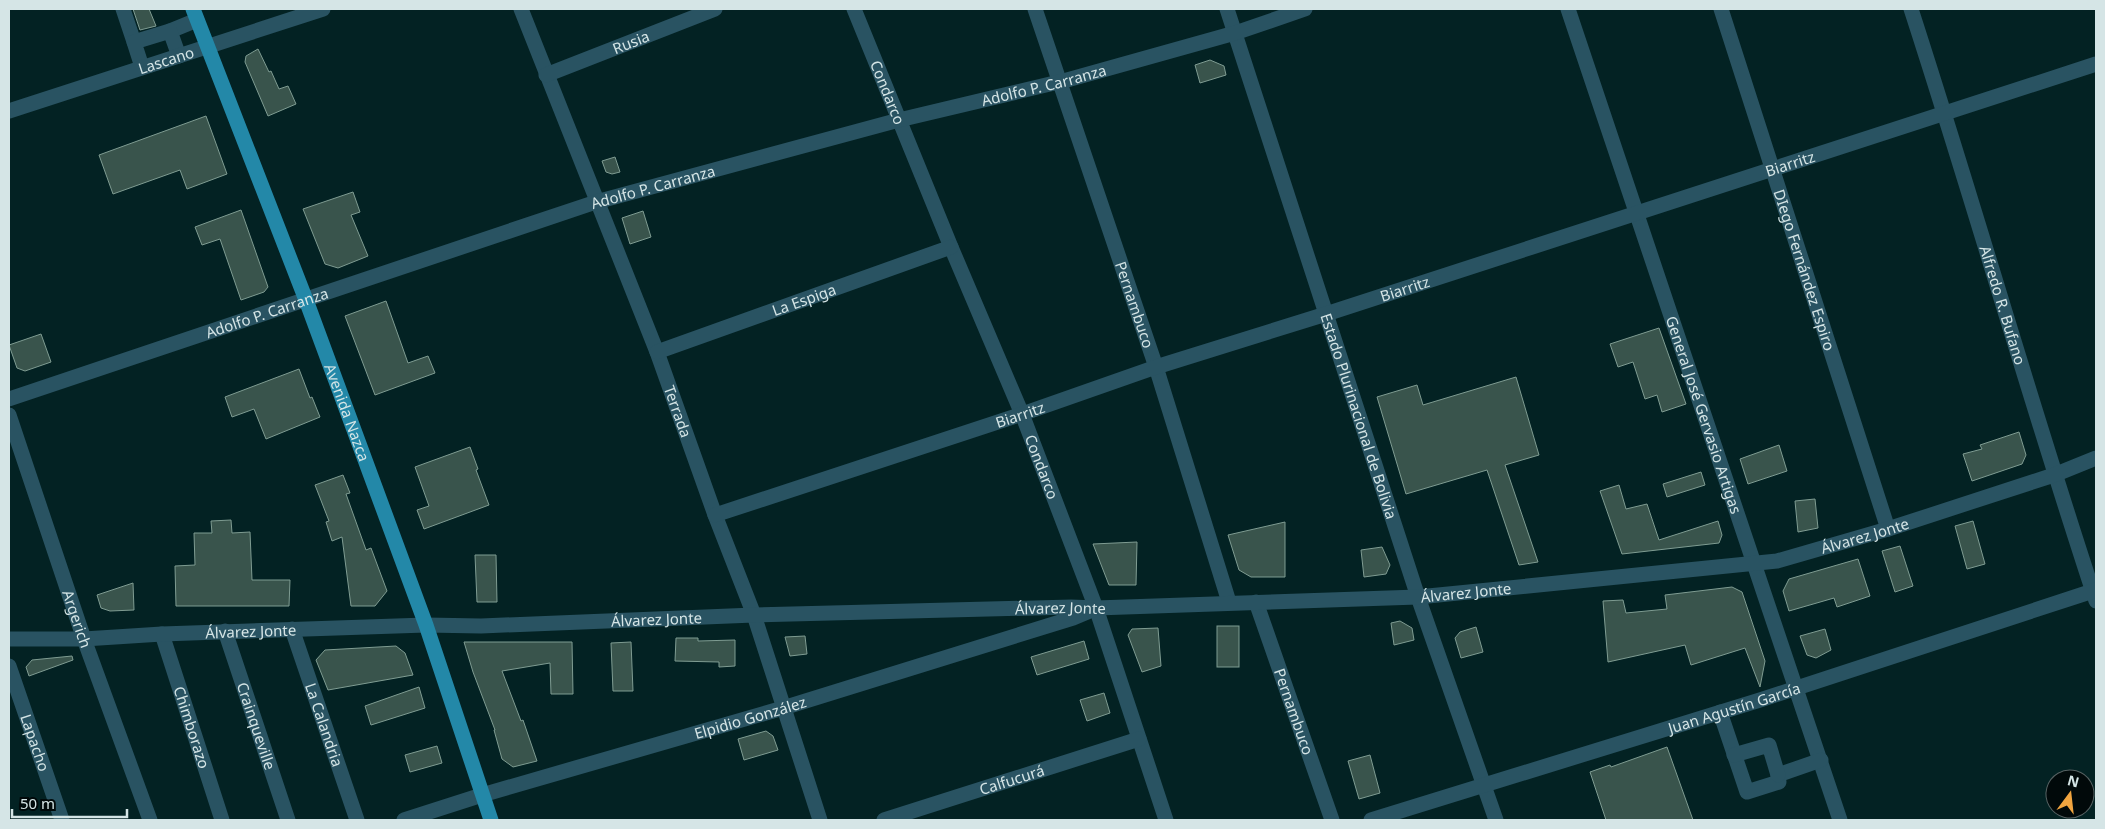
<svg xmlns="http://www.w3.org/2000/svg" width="2105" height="829" font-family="'Noto Sans',sans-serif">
<rect width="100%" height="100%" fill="#032223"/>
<g fill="#39544c" stroke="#7f9c92">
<path d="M133 9H149L156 26 140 30Z"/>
<path d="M258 49 269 72 271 71 279 89 288 86 296 104 268 116 245 62 246 56Z"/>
<path d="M1210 60 1224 66 1226 75 1200 83 1195 65Z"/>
<path d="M206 116 227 174 187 189 180 170 113 194 99 155Z"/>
<path d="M615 157 620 172 612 174 606 172 602 161Z"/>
<path d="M353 192 360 212 351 215 368 256 338 268 325 264 303 209Z"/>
<path d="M241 210 268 287 264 292 241 300 220 239 202 245 195 227Z"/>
<path d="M643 211 651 237 630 244 622 218Z"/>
<path d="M386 301 408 363 428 356 435 373 375 395 345 316Z"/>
<path d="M1659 328 1686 404 1662 412 1657 395 1645 399 1633 362 1618 367 1610 344Z"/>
<path d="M41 334 51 362 25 371 17 368 9 345Z"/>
<path d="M299 369 310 398 312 397 320 417 266 439 254 409 232 417 225 397Z"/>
<path d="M1516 377 1539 455 1505 465 1538 562 1519 565 1487 470 1406 494 1377 397 1417 385 1423 405Z"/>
<path d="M2019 432 2026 455 2022 464 1972 481 1963 454 1982 449 1980 445Z"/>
<path d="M1779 445 1787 471 1748 484 1740 459Z"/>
<path d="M470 447 478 469 476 470 489 505 424 529 417 510 429 506 415 467Z"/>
<path d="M1701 472 1705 485 1667 497 1663 484Z"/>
<path d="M343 475 350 493 346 494 366 550 371 548 387 591 375 606H351L342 537 332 541 326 522 329 521 315 485Z"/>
<path d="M1619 485 1626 509 1647 504 1659 540 1718 521 1722 535 1719 543 1622 554 1600 491Z"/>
<path d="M1815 499 1818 528 1798 532 1795 501Z"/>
<path d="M231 520 232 533 250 532 252 580H290L289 606H176L175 566 195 565 194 533H212L211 521Z"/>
<path d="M1973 521 1985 564 1967 569 1955 526Z"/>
<path d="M1285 522V577H1251L1239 570 1228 535Z"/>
<path d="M1137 542 1136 585H1109L1093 544Z"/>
<path d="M1900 546 1913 586 1895 592 1882 551Z"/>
<path d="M1382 547 1390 565 1386 574 1364 577 1361 550Z"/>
<path d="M475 555H496L497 602H477Z"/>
<path d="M1858 559 1870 596 1837 607 1834 598 1789 611 1783 591 1789 579Z"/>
<path d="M133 583 134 610 110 611 101 608 97 595Z"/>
<path d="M1732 587 1742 592 1765 661 1760 687 1745 648 1691 665 1685 645 1608 662 1603 601 1623 600 1626 613 1667 609 1665 595Z"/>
<path d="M1400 621 1412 628 1414 640 1394 645 1391 623Z"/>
<rect x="1217" y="626" width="22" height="41"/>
<path d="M1476 627 1483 652 1461 658 1455 638 1460 632Z"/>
<path d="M1158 628 1161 666 1142 672 1128 635 1132 629Z"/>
<path d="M1825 629 1831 650 1816 658 1807 655 1800 636Z"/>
<path d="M805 636 807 654 790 656 785 637Z"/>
<path d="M676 638H698V641L735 640V666L719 667V662L675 661Z"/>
<path d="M1084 641 1089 659 1037 675 1031 657Z"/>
<path d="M464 642H572L573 694H551L550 663 502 671 521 721 523 720 537 761 513 767 502 759 494 730H495L473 672Z"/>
<path d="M631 642 633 691H613L611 643Z"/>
<path d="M396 646 405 653 413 675 328 690 316 660 325 650Z"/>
<path d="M72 656 73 660 29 676 26 667 32 660Z"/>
<path d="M419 687 425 708 371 725 365 706Z"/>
<path d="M1104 693 1110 713 1087 721 1080 700Z"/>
<path d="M766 731 773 736 778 750 744 760 738 739Z"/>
<path d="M437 746 442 763 410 772 405 755Z"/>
<path d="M1667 747 1693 820H1606L1590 772 1610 765 1611 767Z"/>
<path d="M1370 755 1380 793 1359 799 1348 761Z"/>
</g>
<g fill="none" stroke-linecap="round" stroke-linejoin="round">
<g stroke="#295362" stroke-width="15">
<path d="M123 9 134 42"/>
<path id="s1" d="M521 9 657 352 715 515 754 615 820 820"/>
<path id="s2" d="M854 9 951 247 1022 414 1096 608 1166 820"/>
<path id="s3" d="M1035 9 1156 367 1229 602"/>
<path id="s4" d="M1227 9 1418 597 1496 820"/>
<path id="s5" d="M1568 9 1840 820"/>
<path id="s6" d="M1721 9 1888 529"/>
<path id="s7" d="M1911 9C1975 206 2031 405 2096 601"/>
<path d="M170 31 197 20"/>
<path d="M142 67 134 42 170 31 179 56"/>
<path id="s8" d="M546 75 715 9"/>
<path id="s9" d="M9 111 323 9"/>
<path id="s10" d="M657 352 951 247"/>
<path id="s11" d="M9 399 596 202 899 120 1067 80 1235 33 1305 9"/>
<path id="s12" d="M9 415 84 639 150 820"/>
<path id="s13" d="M715 515 1022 414 1156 367 1326 314 2096 64"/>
<path id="s14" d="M1256 602 1332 820"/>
<path id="s15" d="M292 629 357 820"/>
<path id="s16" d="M225 631 288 820"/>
<path id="s17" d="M162 634 222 820"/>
<path id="s18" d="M9 639H84L162 634 426 625 481 626 754 615 1071 607 1096 608 1418 597 1777 561 1888 529 2054 475 2096 458"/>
<path id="s19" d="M9 666 62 820"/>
<path d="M1720 712 1747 792 1779 782 1778 775 1821 760"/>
<path d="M1734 755 1769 745 1778 775"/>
<path id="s20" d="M404 820 482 795 783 708 1073 618 1092 610"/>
<path id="s21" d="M884 820 1139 739"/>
<path id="s22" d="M1371 820 1760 700 2096 590"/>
</g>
<path stroke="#2388a8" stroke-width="15" id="s23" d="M193 9 306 300 426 625 491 820"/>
</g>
<g text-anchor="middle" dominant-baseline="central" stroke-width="4.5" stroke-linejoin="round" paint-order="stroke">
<g font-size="15" fill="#d5e5e6" stroke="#01090a">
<text stroke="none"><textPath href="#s8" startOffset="91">Rusia</textPath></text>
<text stroke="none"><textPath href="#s9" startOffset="165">Lascano</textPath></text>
<text stroke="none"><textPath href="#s11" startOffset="1082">Adolfo P. Carranza</textPath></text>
<text stroke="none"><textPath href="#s2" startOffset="90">Condarco</textPath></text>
<text stroke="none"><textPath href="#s13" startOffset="1131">Biarritz</textPath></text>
<text stroke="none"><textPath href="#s11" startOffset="678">Adolfo P. Carranza</textPath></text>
<text stroke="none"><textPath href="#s6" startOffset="274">DIego Fernández Espiro</textPath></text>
<text stroke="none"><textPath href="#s13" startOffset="726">Biarritz</textPath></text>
<text stroke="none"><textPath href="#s10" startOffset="156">La Espiga</textPath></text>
<text stroke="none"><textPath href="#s3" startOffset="312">Pernambuco</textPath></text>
<text stroke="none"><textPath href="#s7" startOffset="310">Alfredo R. Bufano</textPath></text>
<text stroke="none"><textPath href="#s11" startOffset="272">Adolfo P. Carranza</textPath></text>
<text stroke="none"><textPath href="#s1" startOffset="432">Terrada</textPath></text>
<text stroke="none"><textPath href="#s23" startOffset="432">Avenida Nazca</textPath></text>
<text stroke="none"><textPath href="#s13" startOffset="321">Biarritz</textPath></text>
<text stroke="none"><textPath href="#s4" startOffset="428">Estado Plurinacional de Bolivia</textPath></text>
<text stroke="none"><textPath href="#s5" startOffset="428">General José Gervasio Artigas</textPath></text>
<text stroke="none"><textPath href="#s2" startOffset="495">Condarco</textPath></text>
<text stroke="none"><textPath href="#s18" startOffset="1862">Álvarez Jonte</textPath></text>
<text stroke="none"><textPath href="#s18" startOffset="1458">Álvarez Jonte</textPath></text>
<text stroke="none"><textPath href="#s18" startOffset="1052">Álvarez Jonte</textPath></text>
<text stroke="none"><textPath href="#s12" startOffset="215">Argerich</textPath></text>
<text stroke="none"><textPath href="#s18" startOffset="648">Álvarez Jonte</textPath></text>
<text stroke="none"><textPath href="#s18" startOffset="242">Álvarez Jonte</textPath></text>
<text stroke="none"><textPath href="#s22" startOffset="380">Juan Agustín García</textPath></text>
<text stroke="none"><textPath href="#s14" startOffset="116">Pernambuco</textPath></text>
<text stroke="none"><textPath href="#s20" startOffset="361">Elpidio González</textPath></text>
<text stroke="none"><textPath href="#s15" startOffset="101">La Calandria</textPath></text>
<text stroke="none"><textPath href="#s16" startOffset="100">Crainqueville</textPath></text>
<text stroke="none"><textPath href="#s17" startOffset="98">Chimborazo</textPath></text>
<text stroke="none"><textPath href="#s19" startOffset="81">Lapacho</textPath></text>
<text stroke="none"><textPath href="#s21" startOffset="134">Calfucurá</textPath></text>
</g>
</g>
<rect width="2105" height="829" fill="none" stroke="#d5e5e6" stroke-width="20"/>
<g transform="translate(2070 794) rotate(15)"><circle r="24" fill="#01090a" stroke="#566162"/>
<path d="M0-4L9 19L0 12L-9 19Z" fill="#f1a540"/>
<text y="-8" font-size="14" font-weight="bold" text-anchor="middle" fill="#d5e5e6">N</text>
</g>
<path d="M12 809v8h115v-8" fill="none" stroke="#d5e5e6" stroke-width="2.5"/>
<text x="20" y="809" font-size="15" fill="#d5e5e6" stroke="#01090a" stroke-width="4" paint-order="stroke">50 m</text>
</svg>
